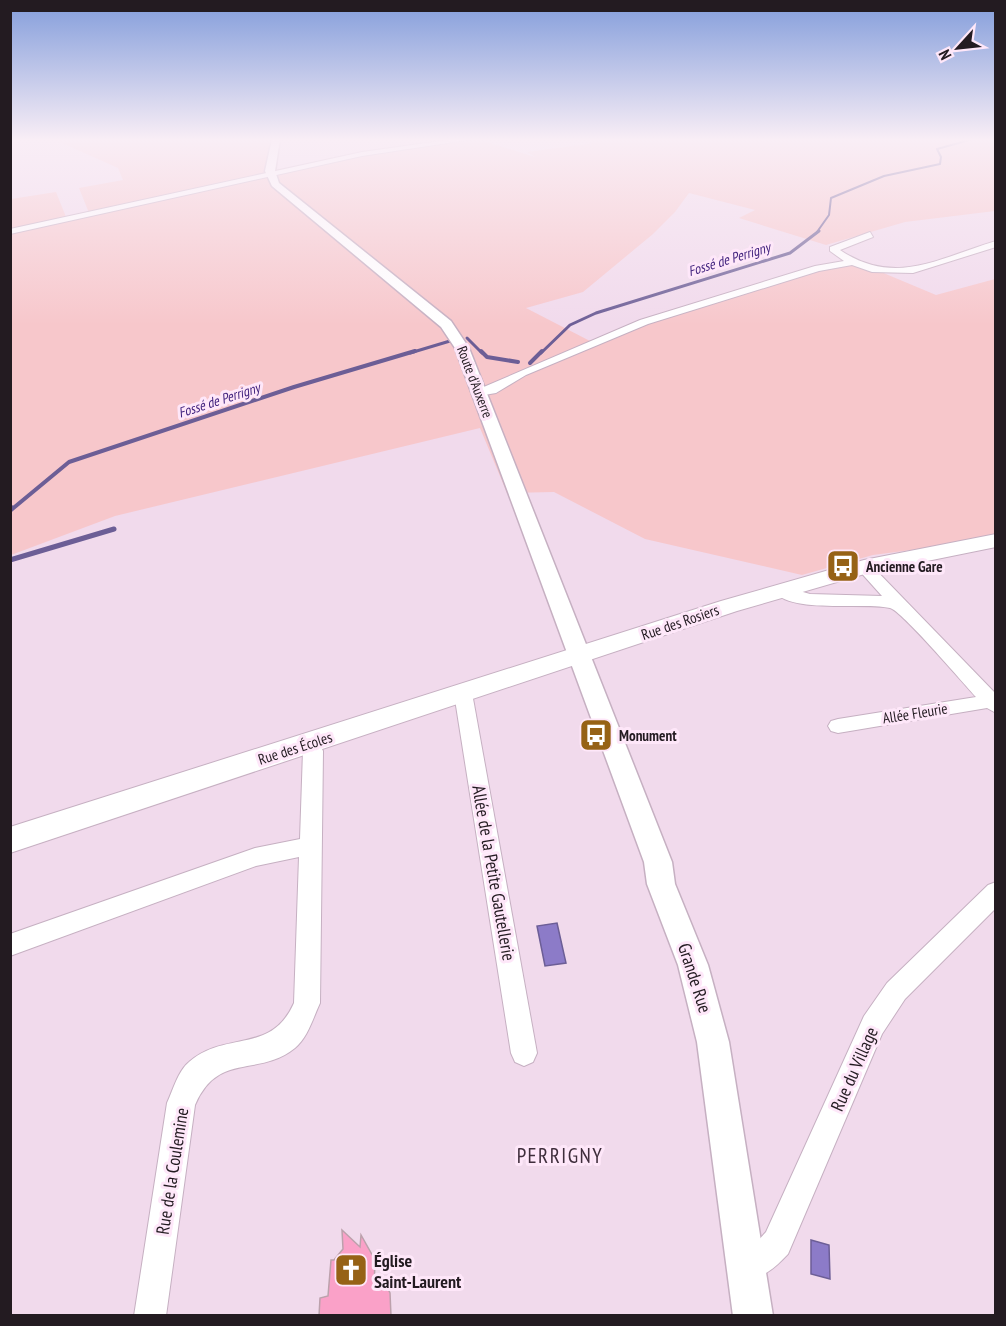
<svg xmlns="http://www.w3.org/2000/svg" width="1006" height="1326" font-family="'PT Sans Narrow',sans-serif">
<rect width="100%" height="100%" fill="#f1daec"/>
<path fill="#f7c7cb" d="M53 139H279L277 170 371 151 465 139H477L535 157 527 152 594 143 587 139H995V211L905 222 826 245 739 218 755 210 689 193 675 212 653 234 583 292 526 308 590 341 821 267 862 264 936 295 995 279V539L873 555 802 575 645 539 554 492 507 493 480 428 115 516 11 555V199L56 192 66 217 89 213 79 188 123 180 118 168Z"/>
<g fill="#8c7bc8" stroke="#6c5e96" stroke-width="1.5">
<path d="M557 923 566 963 545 966 537 926Z"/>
<path d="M811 1240 829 1245 830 1279 811 1274Z"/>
</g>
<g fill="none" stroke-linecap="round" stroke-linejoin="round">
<path stroke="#6c5e96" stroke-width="2" d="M817 232 829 215 831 198 884 176 940 164 941 157 937 149 973 139"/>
<g stroke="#6c5e96" stroke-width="3">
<path d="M467 338 482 353"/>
<path d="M410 353 450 341"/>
<path d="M541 353 570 325 596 313 790 253 819 231"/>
</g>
<g stroke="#6c5e96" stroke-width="4">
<path d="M481 351 487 357 518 362"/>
<path d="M530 363 542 351"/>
<path d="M11 510 69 462 294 387 415 351"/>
</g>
<g stroke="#6c5e96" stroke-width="5">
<path d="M10 510 12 508"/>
<path d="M10 560 114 529"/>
</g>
</g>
<path fill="#faa1c8" stroke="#bca1ac" stroke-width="1.5" d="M342 1230 360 1247 361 1235 375 1260 374 1289H388L390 1293 391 1316H319L320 1298 328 1296 331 1260H334L343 1249Z"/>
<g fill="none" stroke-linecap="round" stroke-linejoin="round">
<defs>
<g id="minor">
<path d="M455 139H474L362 156 10 234V229L362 152Z"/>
<path d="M870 232 873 237 840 250C895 287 939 258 996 241V247L913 273 872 272 852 265 819 271 648 324 526 375 496 393 478 396 472 392 640 320 815 266 844 261 830 251V247Z"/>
<path d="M864 562 870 564 996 694V713L987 708 838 733 831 731 828 726 831 721 838 719 976 697C963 683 901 610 890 608 862 602 790 614 774 591L782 586 810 594 882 596 856 567Z"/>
<path d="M463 686 470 688 472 693 537 1053 533 1062 524 1066 515 1062 511 1053 454 693 456 688Z"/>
<path d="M310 737 317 739 323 751 320 1003C313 1018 308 1037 295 1048 258 1078 218 1051 195 1105L166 1316H134L167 1103C173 1090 178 1071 189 1062 226 1030 271 1055 294 1003L299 857 256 866 10 956V934L255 848 300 839 303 751 300 744 303 739Z"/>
<path d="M996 882V908L905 999 882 1034 788 1254C772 1271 759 1283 735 1273L730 1262 735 1251 753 1246 766 1232 864 1016 887 983 988 885Z"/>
</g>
<path id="tertiary" d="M272 139H280L275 171 279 183 451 321 469 348 672 862 675 884 708 965 729 1042 773 1316H733L697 1042 678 965 647 884 644 862 455 348 441 327 272 186 265 171Z"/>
<path id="secondary" d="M996 534V547L868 573 737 611 10 853V827L721 601 864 560Z"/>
</defs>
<use href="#minor" stroke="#c6b0c2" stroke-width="2"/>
<use href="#tertiary" stroke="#c6b0c2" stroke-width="3"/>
<use href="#secondary" stroke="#c6b0c2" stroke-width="2"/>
<use href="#minor" fill="#fff" fill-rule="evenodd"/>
<use href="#tertiary" fill="#fff" fill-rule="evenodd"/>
<use href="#secondary" fill="#fff" fill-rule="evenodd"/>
</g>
<linearGradient id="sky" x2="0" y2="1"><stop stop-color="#839ddb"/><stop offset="0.43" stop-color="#f9eef6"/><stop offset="1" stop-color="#f9eef6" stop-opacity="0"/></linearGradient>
<rect width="1006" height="325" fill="url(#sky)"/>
<defs>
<symbol id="bus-square" viewBox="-11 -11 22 22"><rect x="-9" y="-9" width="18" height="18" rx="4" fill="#966216" stroke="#fee7f9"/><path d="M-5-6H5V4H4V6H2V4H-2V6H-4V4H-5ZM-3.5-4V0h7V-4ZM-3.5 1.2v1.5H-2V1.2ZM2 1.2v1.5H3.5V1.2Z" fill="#fff"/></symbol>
<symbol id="church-square" viewBox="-11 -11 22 22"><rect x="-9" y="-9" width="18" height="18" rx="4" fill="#966216" stroke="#fee7f9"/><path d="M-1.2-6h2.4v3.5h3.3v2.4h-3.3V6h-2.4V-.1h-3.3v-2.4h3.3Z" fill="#fff"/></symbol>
</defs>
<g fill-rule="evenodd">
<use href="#bus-square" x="824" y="547" width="38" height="38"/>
<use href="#bus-square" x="577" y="716" width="38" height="38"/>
<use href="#church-square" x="332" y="1251" width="38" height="38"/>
</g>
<g text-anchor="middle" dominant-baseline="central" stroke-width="6" stroke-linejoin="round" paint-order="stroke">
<g font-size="14" font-style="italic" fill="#42237e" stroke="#fee7f9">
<text transform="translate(729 259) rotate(-17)">Fossé de Perrigny</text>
<text transform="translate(219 400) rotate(-18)">Fossé de Perrigny</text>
</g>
<g font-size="14" fill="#231b21" stroke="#fee7f9">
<text transform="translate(475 382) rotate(69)">Route d'Auxerre</text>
</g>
<g font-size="15" font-weight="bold" fill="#231b21" stroke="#fee7f9" text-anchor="start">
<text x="866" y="566">Ancienne Gare</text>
<text x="619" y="735">Monument</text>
</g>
<g font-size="15" fill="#231b21" stroke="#fee7f9">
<text transform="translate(680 622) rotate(-19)">Rue des Rosiers</text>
<text transform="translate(915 713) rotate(-9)">Allée Fleurie</text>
<text transform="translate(295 748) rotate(-18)">Rue des Écoles</text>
</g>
<g font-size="18" fill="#231b21" stroke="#fee7f9">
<text transform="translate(494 873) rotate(80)">Allée de la Petite Gautellerie</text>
<text transform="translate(695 978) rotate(72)">Grande Rue</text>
<text transform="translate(854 1069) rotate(-66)">Rue du Village</text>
<text transform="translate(172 1171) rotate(-81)">Rue de la Coulemine</text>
</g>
<g font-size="18" font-weight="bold" fill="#231b21" stroke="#fee7f9" text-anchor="start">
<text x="374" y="1260">Église<tspan x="374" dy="21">Saint-Laurent</tspan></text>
</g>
<g font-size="21" letter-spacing="1.5" fill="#3f2e3c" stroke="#fee7f9">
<text x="560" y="1155">PERRIGNY</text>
</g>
</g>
<rect width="1006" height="1326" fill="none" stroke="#231b21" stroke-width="24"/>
<g transform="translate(958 48) rotate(243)" stroke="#fee7f9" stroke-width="4.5" paint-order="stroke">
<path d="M0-4.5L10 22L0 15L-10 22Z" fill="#231b21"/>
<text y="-9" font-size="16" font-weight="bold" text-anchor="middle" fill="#231b21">N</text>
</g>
</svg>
